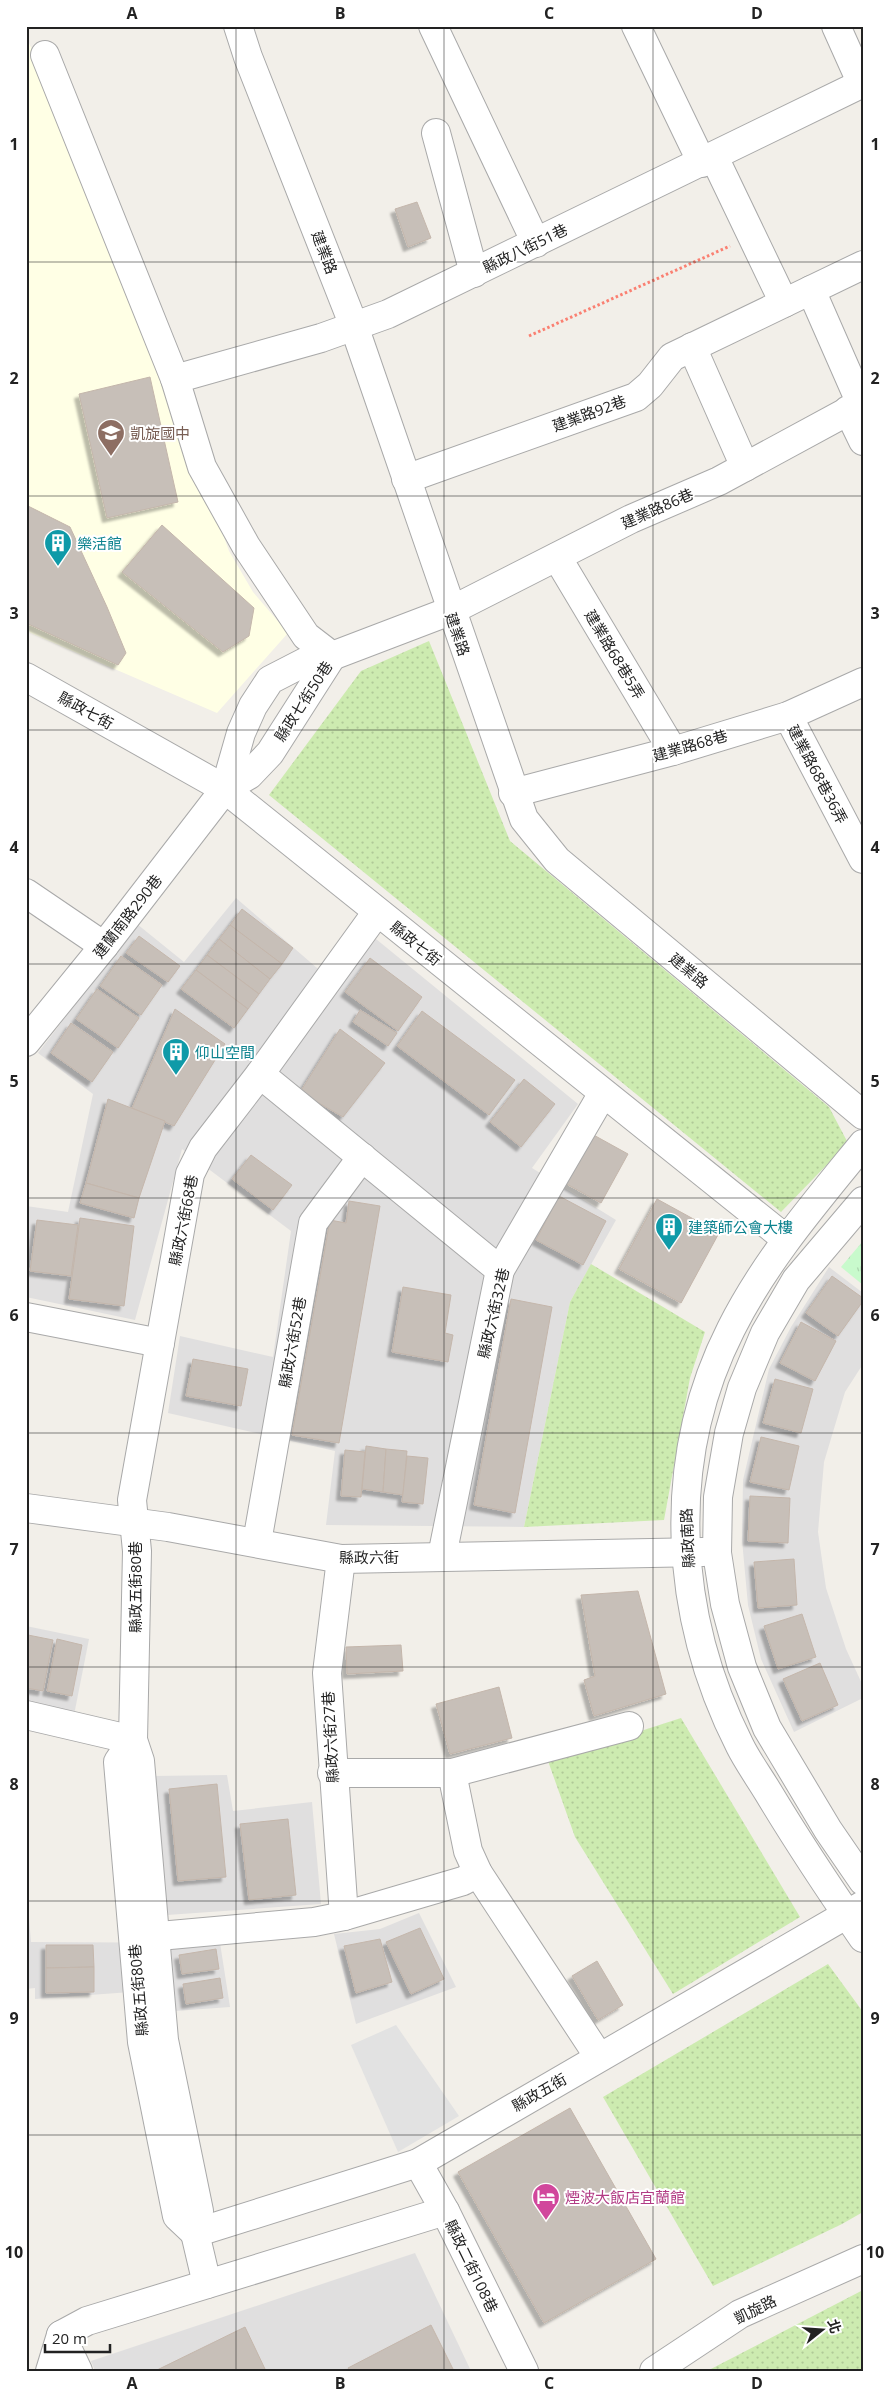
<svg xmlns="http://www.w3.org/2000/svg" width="889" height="2397" font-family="'Open Sans','Noto Sans TC',sans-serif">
<defs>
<pattern id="grass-dots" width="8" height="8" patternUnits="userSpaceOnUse" patternTransform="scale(1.25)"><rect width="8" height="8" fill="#cdebb0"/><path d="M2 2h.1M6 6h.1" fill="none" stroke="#b0c997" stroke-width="1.8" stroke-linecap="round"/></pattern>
<pattern id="park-tufts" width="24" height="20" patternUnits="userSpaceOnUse" patternTransform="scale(1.25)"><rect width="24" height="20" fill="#c8facc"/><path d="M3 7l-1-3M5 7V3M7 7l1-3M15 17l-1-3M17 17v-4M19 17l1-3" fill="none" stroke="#acd6af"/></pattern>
<filter id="shadow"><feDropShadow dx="-4.5" dy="4.5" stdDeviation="1" flood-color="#0004"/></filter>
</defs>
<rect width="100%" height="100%" fill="#f2efe9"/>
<g fill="#e0dfdf">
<path d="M236 898 339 987 376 939 578 1104 532 1168 616 1220 570 1302 524 1527 326 1525 335 1451 168 1413 180 1336 273 1357 291 1231 182 1149 135 1320 26 1297V1206L68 1212 93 1094 38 1053 137 924 184 962Z"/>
<path d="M829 1267 863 1293V1364L845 1392 824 1462 818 1532 826 1588 846 1649 863 1686V1698L794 1732 761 1659 748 1605 742 1540 743 1480 769 1369 791 1327Z"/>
<path d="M26 1626 89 1639 74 1715 26 1704Z"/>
<path d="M227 1775 233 1811 312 1802 321 1904 167 1915 153 1776Z"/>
<path d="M26 1882 31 1942 220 1943 230 2007 175 2011 172 1989 35 1999V1988L26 1989Z"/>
<path d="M419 1913 456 1987 356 2024 334 1934 380 1929Z"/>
<path d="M415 2253 471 2371H95L91 2361Z"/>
</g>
<path fill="#ffffe5" d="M29 43 161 363 229 551 253 592 288 633 217 713 26 631V44Z"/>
<g fill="url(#grass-dots)">
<path d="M429 641 510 841 829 1107 848 1143 781 1212 269 795 361 671Z"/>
<path d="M591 1264 705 1332 690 1378 664 1520 524 1527 570 1302Z"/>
<path d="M681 1718 800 1917 673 1994 575 1837 548 1761Z"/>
<path d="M828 1964 863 2012V2212L842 2224 713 2286 603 2097Z"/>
<path d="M863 2290V2371H707Z"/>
</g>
<path fill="url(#park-tufts)" d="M863 1241V1285L841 1267Z"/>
<path fill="#e2e2e2" d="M396 2025 459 2116 398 2152 351 2045Z"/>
<g fill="#c7bfb8" stroke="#c4b6ab" filter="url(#shadow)">
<path d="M417 202 431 238 408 247 395 209Z"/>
<path d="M150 377 178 502 107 518 79 394Z"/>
<path d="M26 505 70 527 107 607 126 653 118 665 26 623Z"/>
<path d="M162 525 254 608 249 636 223 652 122 572Z"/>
<path d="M242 909 293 948 282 964 230 925Z"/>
<path d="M230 925 282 964 270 979 219 939Z"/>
<path d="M139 936 180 966 168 982 126 953Z"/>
<path d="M219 939 270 979 259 994 207 955Z"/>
<path d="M207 955 259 994 248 1009 196 970Z"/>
<path d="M121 956 162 985 141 1015 100 986Z"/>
<path d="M370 958 422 997 398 1031 345 992Z"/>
<path d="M196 970 248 1009 234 1028 181 989Z"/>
<path d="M97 989 139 1018 118 1048 76 1019Z"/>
<path d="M175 1009 225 1044 174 1126 132 1108Z"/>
<path d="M360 1010 397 1033 388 1046 353 1022Z"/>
<path d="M422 1011 515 1080 489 1115 397 1046Z"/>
<path d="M71 1023 113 1052 92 1082 51 1053Z"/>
<path d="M340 1029 385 1063 343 1117 300 1092Z"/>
<path d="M524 1079 555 1104 521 1147 490 1122Z"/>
<path d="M108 1099 165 1121 139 1198 86 1183Z"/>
<path d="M590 1133 628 1154 601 1203 563 1182Z"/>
<path d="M251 1155 292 1185 273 1210 232 1179Z"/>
<path d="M86 1183 139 1198 134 1218 80 1203Z"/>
<path d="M559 1196 606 1221 583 1265 536 1240Z"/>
<path d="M657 1199 719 1233 681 1303 619 1269Z"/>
<path d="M349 1201 380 1206 339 1443 292 1435 330 1220 346 1223Z"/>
<path d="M80 1218 134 1226 124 1306 69 1299Z"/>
<path d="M37 1220 78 1225 71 1276 30 1271Z"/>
<path d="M832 1276 863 1298V1301L838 1336 806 1313Z"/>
<path d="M403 1287 451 1295 445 1333 453 1335 448 1362 392 1352Z"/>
<path d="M511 1299 552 1307 515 1513 474 1505Z"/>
<path d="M801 1322 836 1341 815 1381 780 1363Z"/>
<path d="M193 1359 248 1369 241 1406 186 1396Z"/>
<path d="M775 1379 813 1389 801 1433 763 1423Z"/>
<path d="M761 1437 799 1446 789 1490 750 1482Z"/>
<path d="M366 1446 386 1449 383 1492 362 1489Z"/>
<path d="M386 1449 407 1451 403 1495 383 1492Z"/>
<path d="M345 1450 365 1452 361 1497 341 1496Z"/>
<path d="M407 1456 428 1458 423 1504 402 1502Z"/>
<path d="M750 1496 790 1498 788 1543 748 1541Z"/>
<path d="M794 1559 797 1605 758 1608 754 1562Z"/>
<path d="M638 1591 666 1694 594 1716 584 1680 595 1676 581 1595Z"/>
<path d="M802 1614 816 1657 778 1669 764 1626Z"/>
<path d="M28 1635 53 1640 43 1691 26 1688Z"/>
<path d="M57 1639 82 1645 72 1696 47 1691Z"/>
<path d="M401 1645 403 1671 347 1674 346 1647Z"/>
<path d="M820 1663 838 1705 802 1721 783 1679Z"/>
<path d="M499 1687 512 1738 450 1754 436 1704Z"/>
<path d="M217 1784 226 1877 178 1881 169 1789Z"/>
<path d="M288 1819 296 1895 249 1900 240 1824Z"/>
<path d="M420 1928 444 1979 411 1994 386 1942Z"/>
<path d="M380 1939 392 1982 356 1993 344 1946Z"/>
<path d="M46 1945H93L94 1967 46 1968Z"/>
<path d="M216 1949 219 1969 182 1974 179 1955Z"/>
<path d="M597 1961 623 2005 598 2020 572 1976Z"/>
<path d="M94 1967V1992L46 1993V1968Z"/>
<path d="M220 1978 223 1998 186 2004 183 1984Z"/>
<path d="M570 2108 656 2259 544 2323 458 2172Z"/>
<path d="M431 2325 454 2371H350L348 2368Z"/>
<path d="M245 2327 265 2369 263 2371H155Z"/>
</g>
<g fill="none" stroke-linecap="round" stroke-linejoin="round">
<defs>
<g id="minor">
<path d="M238 26 248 57 354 326 524 819 557 860 863 1115"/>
<path d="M433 26 536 243"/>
<path d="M636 26 702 163"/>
<path d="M836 26 862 84"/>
<path d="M45 55 175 379 202 467 246 546 306 636 332 656"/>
<path d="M436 133 474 273"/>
<path d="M714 157 784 303"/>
<path d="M811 290 861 404"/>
<path d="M692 347 745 467"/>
<path d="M175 379 321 338 388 314 863 83"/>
<path d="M848 410 863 441"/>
<path d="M406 479 636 397 650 385 672 357 863 265"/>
<path d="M557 557 673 751"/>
<path d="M26 677 225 789 786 1239"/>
<path d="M788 716 863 859"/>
<path d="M225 789 249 775 270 753 332 656"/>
<path d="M513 793 673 751 788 716 863 682"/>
<path d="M26 893 104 946"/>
<path d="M26 1042 104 946 225 789 241 733 253 706 270 680 305 662 332 656 450 611 631 519 719 481 863 403"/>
<path d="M260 1074 500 1270"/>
<path d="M863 1144C815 1203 765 1261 731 1329 664 1461 674 1616 740 1746 748 1762 759 1777 768 1792 798 1842 830 1890 863 1938"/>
<path d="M863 1201 796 1280 765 1333 742 1388 729 1433 718 1497 717 1553 725 1604 742 1667 767 1728 828 1830 863 1881"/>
<path d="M26 1317 160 1343"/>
<path d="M26 1508 168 1527 341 1559 703 1552"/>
<path d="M257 1542 313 1223 362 1157"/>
<path d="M442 1556 500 1270 603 1093"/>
<path d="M341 1559 327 1673 344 1916"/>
<path d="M26 1715 133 1740"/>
<path d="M133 1740 118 1762 142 2042 177 2216 195 2233"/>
<path d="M332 1773H452L468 1851 478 1873 599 2057"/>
<path d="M452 1773 629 1726"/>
<path d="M137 1938 314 1922 344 1916 463 1881 478 1873"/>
<path d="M418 2163 445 2211 524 2371"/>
<path d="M195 2233 418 2163 863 1905"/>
<path d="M207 2284 195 2233 199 2211 164 2040 140 1761 133 1740 137 1551 132 1500 190 1174 203 1148 260 1074 377 912"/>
<path d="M61 2335 78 2371"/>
<path d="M50 2371 61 2335 87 2321 445 2211"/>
<path d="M654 2371 740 2314 863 2259"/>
</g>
</defs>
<use href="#minor" stroke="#a9a9a9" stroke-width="30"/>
<path stroke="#fa8072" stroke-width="3" stroke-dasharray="2.5 2.5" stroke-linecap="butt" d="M529 336 730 246"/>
<use href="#minor" stroke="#fff" stroke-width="28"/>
</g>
<path fill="none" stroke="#222" stroke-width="1" stroke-opacity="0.55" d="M236 26V2371M444 26V2371M653 26V2371M26 262H863M26 496H863M26 730H863M26 964H863M26 1198H863M26 1433H863M26 1667H863M26 1901H863M26 2135H863"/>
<defs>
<symbol id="school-pin" viewBox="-11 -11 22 30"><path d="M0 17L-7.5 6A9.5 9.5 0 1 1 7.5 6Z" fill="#8d6e63" stroke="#fff"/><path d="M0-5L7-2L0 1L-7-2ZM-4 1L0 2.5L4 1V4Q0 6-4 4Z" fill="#fff"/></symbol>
<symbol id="building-pin" viewBox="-11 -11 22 30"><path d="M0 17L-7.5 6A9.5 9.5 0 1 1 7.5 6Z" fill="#0f9aa8" stroke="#fff"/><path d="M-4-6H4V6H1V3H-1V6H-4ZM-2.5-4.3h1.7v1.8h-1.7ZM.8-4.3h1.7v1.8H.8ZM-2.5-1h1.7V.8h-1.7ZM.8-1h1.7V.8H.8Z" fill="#fff"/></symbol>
<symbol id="hotel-pin" viewBox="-11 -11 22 30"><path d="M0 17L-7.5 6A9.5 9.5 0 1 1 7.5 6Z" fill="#d1479c" stroke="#fff"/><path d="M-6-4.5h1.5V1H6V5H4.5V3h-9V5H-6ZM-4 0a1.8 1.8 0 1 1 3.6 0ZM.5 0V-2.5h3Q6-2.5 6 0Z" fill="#fff"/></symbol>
</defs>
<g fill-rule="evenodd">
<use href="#school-pin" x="95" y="417" width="32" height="43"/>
<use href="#building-pin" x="42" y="527" width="32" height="43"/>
<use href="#building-pin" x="160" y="1036" width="32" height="43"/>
<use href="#building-pin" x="653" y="1211" width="32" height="43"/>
<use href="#hotel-pin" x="530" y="2181" width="32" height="43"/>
</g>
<g text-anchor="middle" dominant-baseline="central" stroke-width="4" stroke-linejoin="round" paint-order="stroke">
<g font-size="15" fill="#222" stroke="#fff">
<text transform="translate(525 248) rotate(-26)">縣政八街51巷</text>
<text transform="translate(325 252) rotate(69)">建業路</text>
<text transform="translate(589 413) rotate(-20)">建業路92巷</text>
<text transform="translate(657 508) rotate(-24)">建業路86巷</text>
<text transform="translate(458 634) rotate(71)">建業路</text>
<text transform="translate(615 654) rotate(59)">建業路68巷5弄</text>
<text transform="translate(303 701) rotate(-57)">縣政七街50巷</text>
<text transform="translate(86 710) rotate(29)">縣政七街</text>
<text transform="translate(690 745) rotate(-16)">建業路68巷</text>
<text transform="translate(818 774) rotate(62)">建業路68巷36弄</text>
<text transform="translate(127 916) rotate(-52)">建蘭南路290巷</text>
<text transform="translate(416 943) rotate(39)">縣政七街</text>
<text transform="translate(689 970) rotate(40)">建業路</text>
<text transform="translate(183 1220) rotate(-79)">縣政六街68巷</text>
<text transform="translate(493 1313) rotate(-77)">縣政六街32巷</text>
<text transform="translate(292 1342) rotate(-80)">縣政六街52巷</text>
<text transform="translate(687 1538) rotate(-93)">縣政南路</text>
<text x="369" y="1557">縣政六街</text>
<text transform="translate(135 1587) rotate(-90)">縣政五街80巷</text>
<text transform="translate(330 1737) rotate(-93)">縣政六街27巷</text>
<text transform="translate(138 1990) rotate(-95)">縣政五街80巷</text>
<text transform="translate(539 2092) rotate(-30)">縣政五街</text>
<text transform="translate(472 2266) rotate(64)">縣政二街108巷</text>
<text transform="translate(755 2309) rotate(-26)">凱旋路</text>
</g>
<g font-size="15" fill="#785e54" stroke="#fff" text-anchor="start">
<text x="130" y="433">凱旋國中</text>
</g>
<g font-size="15" fill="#0d838f" stroke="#fff" text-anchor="start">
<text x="77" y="543">樂活館</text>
<text x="195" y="1052">仰山空間</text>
<text x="688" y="1227">建築師公會大樓</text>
</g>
<g font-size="15" fill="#b23c85" stroke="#fff" text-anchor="start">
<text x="565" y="2197">煙波大飯店宜蘭館</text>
</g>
</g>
<rect width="889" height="2397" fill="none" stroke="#ffffff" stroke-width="55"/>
<g transform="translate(822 2330) rotate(73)" stroke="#ffffff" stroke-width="4" paint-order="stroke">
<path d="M0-4L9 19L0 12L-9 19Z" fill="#222222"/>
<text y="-8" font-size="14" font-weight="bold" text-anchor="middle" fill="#222222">北</text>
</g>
<path d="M45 2344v8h65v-8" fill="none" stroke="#222222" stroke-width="2.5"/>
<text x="52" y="2344" font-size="15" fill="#222222" stroke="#ffffff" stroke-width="4" paint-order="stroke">20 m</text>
<rect x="28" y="28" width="834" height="2342" fill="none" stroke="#222" stroke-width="2"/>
<g font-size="16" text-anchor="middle" font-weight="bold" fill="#222">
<text x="132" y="19">A</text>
<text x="340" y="19">B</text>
<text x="549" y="19">C</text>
<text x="757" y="19">D</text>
<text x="14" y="150">1</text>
<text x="875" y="150">1</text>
<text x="14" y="384">2</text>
<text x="875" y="384">2</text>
<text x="14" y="619">3</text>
<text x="875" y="619">3</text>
<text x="14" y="853">4</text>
<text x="875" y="853">4</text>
<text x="14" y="1087">5</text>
<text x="875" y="1087">5</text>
<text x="14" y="1321">6</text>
<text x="875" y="1321">6</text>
<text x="14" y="1555">7</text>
<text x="875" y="1555">7</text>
<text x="14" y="1790">8</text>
<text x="875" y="1790">8</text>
<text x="14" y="2024">9</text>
<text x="875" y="2024">9</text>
<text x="14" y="2258">10</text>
<text x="875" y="2258">10</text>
<text x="132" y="2389">A</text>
<text x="340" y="2389">B</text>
<text x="549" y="2389">C</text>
<text x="757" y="2389">D</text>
</g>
</svg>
